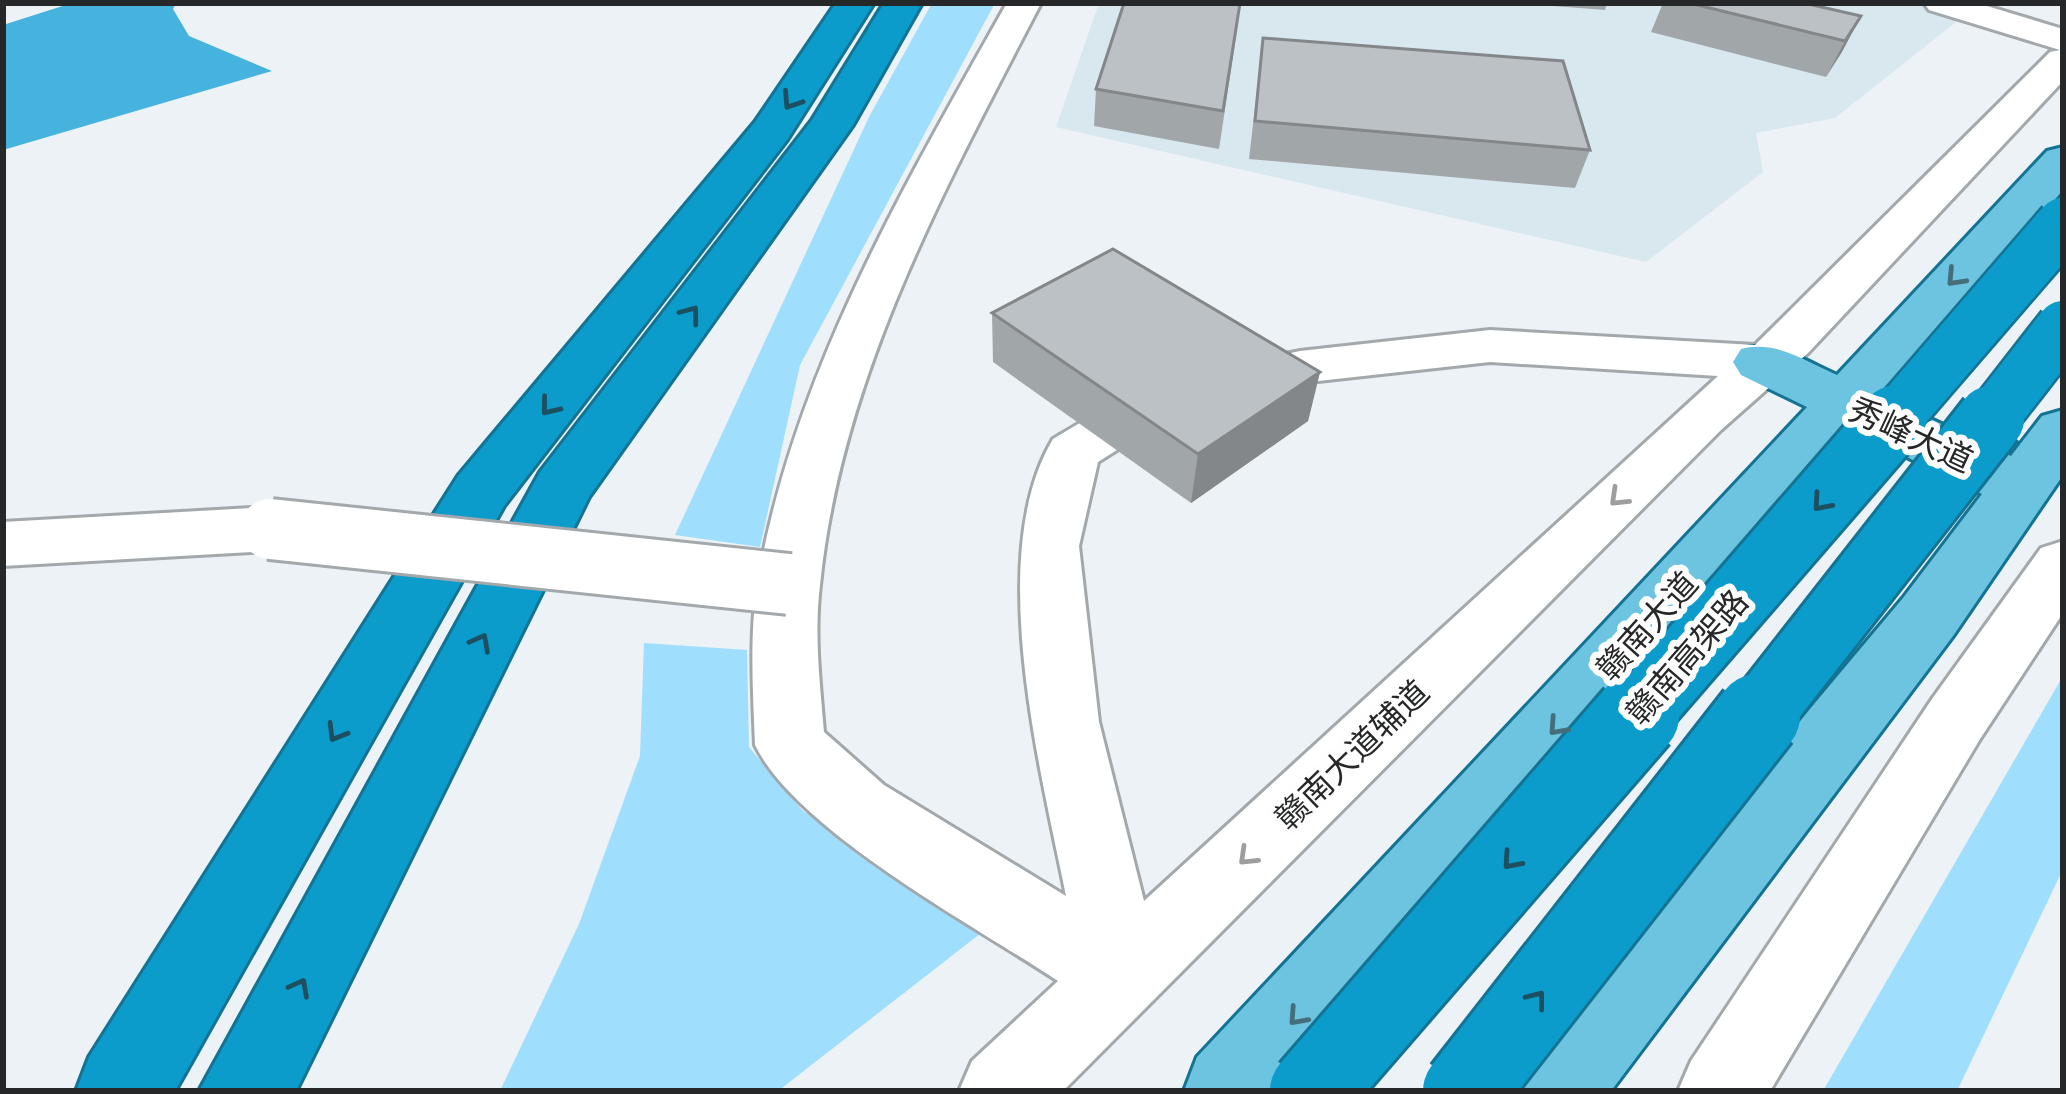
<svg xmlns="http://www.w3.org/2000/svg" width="2066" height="1094" font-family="Raleway,'Noto Sans SC',sans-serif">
<rect width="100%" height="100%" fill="#ecf2f5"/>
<path fill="#d9e7ef" d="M1099 3H1980L1835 118 1756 133 1763 172 1646 262 1056 127Z"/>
<g fill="#9fdefc">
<path d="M932 3H995L800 365 760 547 675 535 869 117Z"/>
<path d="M644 643 747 650 749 747 803 811 994 923 778 1091H500L579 924 640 756Z"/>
<path d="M2063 676V869L1957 1091H1823Z"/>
</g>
<path fill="#46b2de" d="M72 3H176L173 9 189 36 272 71 3 150V25Z"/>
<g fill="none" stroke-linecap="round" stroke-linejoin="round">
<defs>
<g id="minor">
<path d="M1007 3H1041C946 186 841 376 820 585 814 634 820 683 824 732L884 785 1066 896C1041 771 984 554 1053 439L1145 384 1300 351 1490 330 1755 345 2050 52 2060 50 1929 10 1924 3H1977L2063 29V81L1808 353 1721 430 1063 1091H959L972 1061 1058 981C975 926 797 831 755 745 753 691 749 634 758 580 795 371 904 186 1007 3ZM1490 362 1718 376 1144 901 1099 722 1079 546 1098 462 1180 410 1300 383Z"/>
<path d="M270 507 291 514 300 529 291 544 270 551 3 566V522Z"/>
<path d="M2063 541V613L1980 739 1770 1091H1678L1691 1061 1932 699 2041 548Z"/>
</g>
<path id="major" d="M2063 147V190L1885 398 2011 456 2042 416 2063 410V475L1953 636 1611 1091H1505L1518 1057 1903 598 1982 494 1856 432 1293 1091H1184L1197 1057 1807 407 1741 375 1733 362 1741 349C1776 340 1805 361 1837 375L2047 151Z"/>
<g id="highway">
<path d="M836 3H874L787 140 504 506 175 1091H76L89 1057 458 476 755 122Z"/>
<path d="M884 3H922L853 125 589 497 296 1091H199L540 472 812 120Z"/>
</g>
</defs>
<use href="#minor" stroke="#a2a8ab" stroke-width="6"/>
<use href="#major" stroke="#147393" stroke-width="6"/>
<use href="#highway" stroke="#147393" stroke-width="6"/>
<use href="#minor" fill="#fff" fill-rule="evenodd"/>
<use href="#major" fill="#6dc4e0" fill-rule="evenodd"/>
<use href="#highway" fill="#0b9ccc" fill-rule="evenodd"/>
<defs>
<path id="minor-bridge" d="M270 529 789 584"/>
<g id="highway-bridge-far2">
<path d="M1892 422 2063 224"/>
<path d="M1989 422 2063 327"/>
</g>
<g id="highway-bridge-far1">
<path d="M1634 719 1894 419"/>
<path d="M1756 719 1991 419"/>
</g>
<g id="highway-bridge">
<path d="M1312 1091 1637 716"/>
<path d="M1465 1091 1758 716"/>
</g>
</defs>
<use href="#minor-bridge" stroke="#a2a8ab" stroke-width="66" stroke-linecap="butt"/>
<use href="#highway-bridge-far2" stroke="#147393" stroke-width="57" stroke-linecap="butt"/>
<use href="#highway-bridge-far1" stroke="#147393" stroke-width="72" stroke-linecap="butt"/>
<use href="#highway-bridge" stroke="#147393" stroke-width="90" stroke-linecap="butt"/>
<use href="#minor-bridge" stroke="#fff" stroke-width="60"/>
<use href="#highway-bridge-far2" stroke="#0b9ccc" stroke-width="52"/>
<use href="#highway-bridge-far1" stroke="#0b9ccc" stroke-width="66"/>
<use href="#highway-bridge" stroke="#0b9ccc" stroke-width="84"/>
</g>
<g fill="#a1a6a9">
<path d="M1241 3 1219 149 1094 126 1096 89Z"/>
<path d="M1514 3H1607L1605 10Z"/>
<path d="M1663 3H1804L1861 16 1826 77 1651 32Z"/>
<path d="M1263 38 1590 150 1575 188 1249 159Z"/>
<path d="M992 313 1320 372 1308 421 1191 503 993 362Z"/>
</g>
<g fill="#838789">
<path d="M1861 16 1842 52 1826 77 1845 41Z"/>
<path d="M1320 372 1308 421 1191 503 1198 454Z"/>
</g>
<g fill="#bbc1c4" stroke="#838789" stroke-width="3">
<path d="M1124 3H1240L1223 111 1096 89Z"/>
<path d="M1689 3H1804L1861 16 1845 41Z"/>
<path d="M1263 38 1563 61 1590 150 1255 121Z"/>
<path d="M1113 249 1320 372 1198 454 992 313Z"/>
</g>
<defs><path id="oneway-chevron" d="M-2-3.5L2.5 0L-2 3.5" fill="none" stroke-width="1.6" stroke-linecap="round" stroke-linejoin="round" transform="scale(3)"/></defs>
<g stroke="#1c5061">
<use href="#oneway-chevron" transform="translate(791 101) rotate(123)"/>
<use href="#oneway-chevron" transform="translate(691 314) rotate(-53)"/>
<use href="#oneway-chevron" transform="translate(549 407) rotate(129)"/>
<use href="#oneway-chevron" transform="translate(1821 503) rotate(131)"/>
<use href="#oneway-chevron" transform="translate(481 642) rotate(-62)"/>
<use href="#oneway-chevron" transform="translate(336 733) rotate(121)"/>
<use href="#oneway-chevron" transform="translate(1511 861) rotate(131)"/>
<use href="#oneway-chevron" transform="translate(300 987) rotate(-62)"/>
<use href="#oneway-chevron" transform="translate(1537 999) rotate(-52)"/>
</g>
<g stroke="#456e7b">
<use href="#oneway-chevron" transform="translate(1955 278) rotate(133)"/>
<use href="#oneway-chevron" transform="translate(1557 727) rotate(132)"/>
<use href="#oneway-chevron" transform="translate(1297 1017) rotate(132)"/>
</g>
<g stroke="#9d9e9e">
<use href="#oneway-chevron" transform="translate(1618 498) rotate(136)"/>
<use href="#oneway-chevron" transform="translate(1247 857) rotate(136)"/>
</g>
<g text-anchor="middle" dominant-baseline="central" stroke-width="12" stroke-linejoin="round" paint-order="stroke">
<g font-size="33" fill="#252728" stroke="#fefefe">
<text transform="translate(1911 435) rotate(25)">秀峰大道</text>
<text transform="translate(1647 626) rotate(-48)">赣南大道</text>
<text transform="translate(1687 657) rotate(-49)">赣南高架路</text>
<text transform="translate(1352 755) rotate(-44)">赣南大道辅道</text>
</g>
</g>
<rect width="2066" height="1094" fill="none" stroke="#252728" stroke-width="12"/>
</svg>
